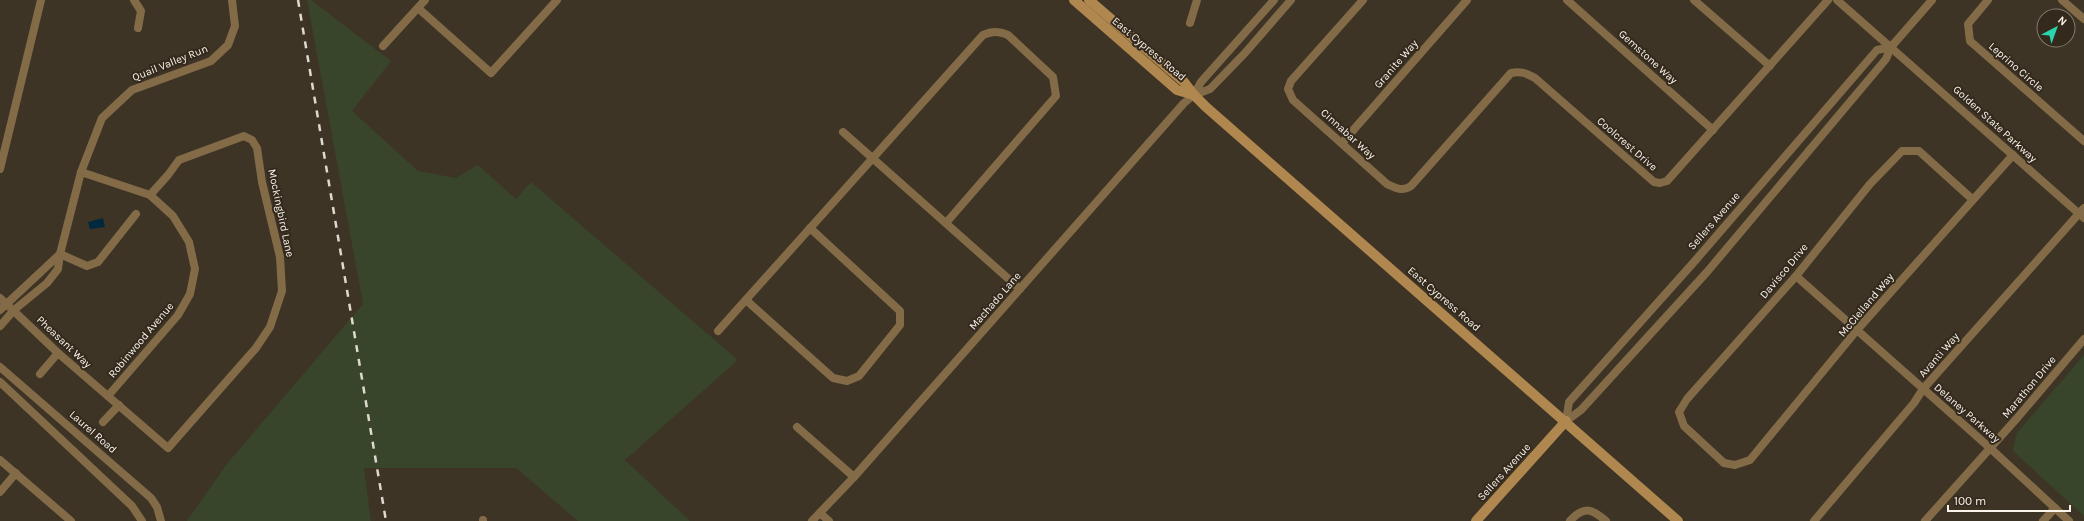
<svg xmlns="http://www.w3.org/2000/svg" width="2084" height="521" font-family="Karla,sans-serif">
<rect width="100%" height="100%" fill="#3d3426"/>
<g fill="#38452a">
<path d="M307 0H311L391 61 352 111 418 171 456 178 478 165 516 199 531 182 738 360 625 460 690 521H578L516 468H364L371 521H187L226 465 363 304Z"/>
<path d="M2084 355V516L2013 451 2016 434Z"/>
</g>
<path fill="#02283e" d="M103 218 105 227 90 229 88 222Z"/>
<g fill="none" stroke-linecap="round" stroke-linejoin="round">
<g stroke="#846b48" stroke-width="8">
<path d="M134 0 141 11 138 28"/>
<path d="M1363 0 1291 81 1288 89 1293 100 1387 184C1396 188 1402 192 1411 186L1511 73C1521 71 1526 73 1535 78L1654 182 1660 183 1667 181 1828 0"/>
<path d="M1567 0 1713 130"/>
<path d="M1694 0 1770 66"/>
<path d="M1837 0 2084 218"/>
<path d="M1988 0 1968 24 1970 41 2084 141"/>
<path d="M2062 0 2084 19"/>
<path d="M418 8 491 73 557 0"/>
<path d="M1190 23 1197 0"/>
<path d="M383 46 425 0"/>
<path d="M1194 95 1201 82 1274 0"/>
<path d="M843 132 1020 289"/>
<path d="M1342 143 1467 0"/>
<path d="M0 169 41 0"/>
<path d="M81 172 150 195 173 216 189 242 195 269 190 294 178 315 108 396"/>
<path d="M1972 199 1919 151H1902L1870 184 1796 276 1687 399 1679 412 1684 426 1724 463 1735 465 1750 460 1857 330 2013 155"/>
<path d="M60 254 87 266 98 262 136 214"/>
<path d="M1796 276 1990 448 2069 521"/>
<path d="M0 298 58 353 168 448 256 348 270 327 282 291 280 257 262 182 257 148 252 140 244 136 179 160 168 175 150 195"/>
<path d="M746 300 833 378 847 381 859 376 900 325V311L810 228"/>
<path d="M0 310 60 254"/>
<path d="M0 326 14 310 47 283 58 269 60 254 81 172 102 118 132 90 211 61 228 45 235 26 232 0"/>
<path d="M718 331 983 35C992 31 998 31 1008 35L1053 77 1056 96 946 223"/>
<path d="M0 367 151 498 157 507 161 521"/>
<path d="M40 374 58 353"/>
<path d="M0 382 132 506 142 521"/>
<path d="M1566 421 1581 410 1707 272 1886 59 1891 47 1932 0"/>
<path d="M1566 421 1569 402 1694 262 1877 50 1891 47"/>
<path d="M103 422 119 405"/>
<path d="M797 427 854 477"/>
<path d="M0 460 71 521"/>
<path d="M0 492 16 473"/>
<path d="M820 513 829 521"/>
<path d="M483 520V521"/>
<path d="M812 521 854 477 1184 103 1194 95 1210 89 1245 53 1291 0"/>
<path d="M1570 521C1584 505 1592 509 1606 521"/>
<path d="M1814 521 1914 403 1923 389 2084 208"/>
<path d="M1925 521 2018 417 2084 339"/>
<path d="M2043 521 2055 508"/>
</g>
<g stroke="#b0884f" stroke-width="10">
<path d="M1074 0 1177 90 1194 95"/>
<path d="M1089 0 1184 82 1194 95 1206 107 1678 521"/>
<path d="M1476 521 1566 421"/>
</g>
<path stroke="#dfd8ce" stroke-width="2.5" stroke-dasharray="7 7" stroke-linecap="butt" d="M298 0 386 521"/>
</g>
<g text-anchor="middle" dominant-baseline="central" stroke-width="4" stroke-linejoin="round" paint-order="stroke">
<g font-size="11" fill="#faf4eb" stroke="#33291c">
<text transform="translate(1149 49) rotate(40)">East Cypress Road</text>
<text transform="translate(1648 57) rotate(42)">Gemstone Way</text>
<text transform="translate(170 63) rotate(-22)">Quail Valley Run</text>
<text transform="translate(1396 64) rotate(-49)">Granite Way</text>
<text transform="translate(2016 67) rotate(41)">Leprino Circle</text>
<text transform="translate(1995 124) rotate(42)">Golden State Parkway</text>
<text transform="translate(1348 134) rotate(42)">Cinnabar Way</text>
<text transform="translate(1627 144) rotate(41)">Coolcrest Drive</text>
<text transform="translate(281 213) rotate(78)">Mockingbird Lane</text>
<text transform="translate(1714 221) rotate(-49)">Sellers Avenue</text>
<text transform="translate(1784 271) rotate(-50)">Davisco Drive</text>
<text transform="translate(1444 299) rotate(41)">East Cypress Road</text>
<text transform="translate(995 301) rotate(-49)">Machado Lane</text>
<text transform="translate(1866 305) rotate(-50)">McClelland Way</text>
<text transform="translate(141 340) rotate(-50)">Robinwood Avenue</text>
<text transform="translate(64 342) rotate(43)">Pheasant Way</text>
<text transform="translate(1939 355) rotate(-49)">Avanti Way</text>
<text transform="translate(2029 387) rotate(-50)">Marathon Drive</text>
<text transform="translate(1967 413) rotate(41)">Delaney Parkway</text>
<text transform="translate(93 432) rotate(41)">Laurel Road</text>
<text transform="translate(1504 472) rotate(-48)">Sellers Avenue</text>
</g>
</g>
<g transform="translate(2056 28) rotate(41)"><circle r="19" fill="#33291c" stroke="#837a6f"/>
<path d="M0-3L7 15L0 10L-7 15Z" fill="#2bd5ac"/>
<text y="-6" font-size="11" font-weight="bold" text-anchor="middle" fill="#faf4eb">N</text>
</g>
<path d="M1948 505v6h122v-6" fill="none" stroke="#faf4eb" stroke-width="2"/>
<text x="1954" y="505" font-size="12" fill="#faf4eb" stroke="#33291c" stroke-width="3" paint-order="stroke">100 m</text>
</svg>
